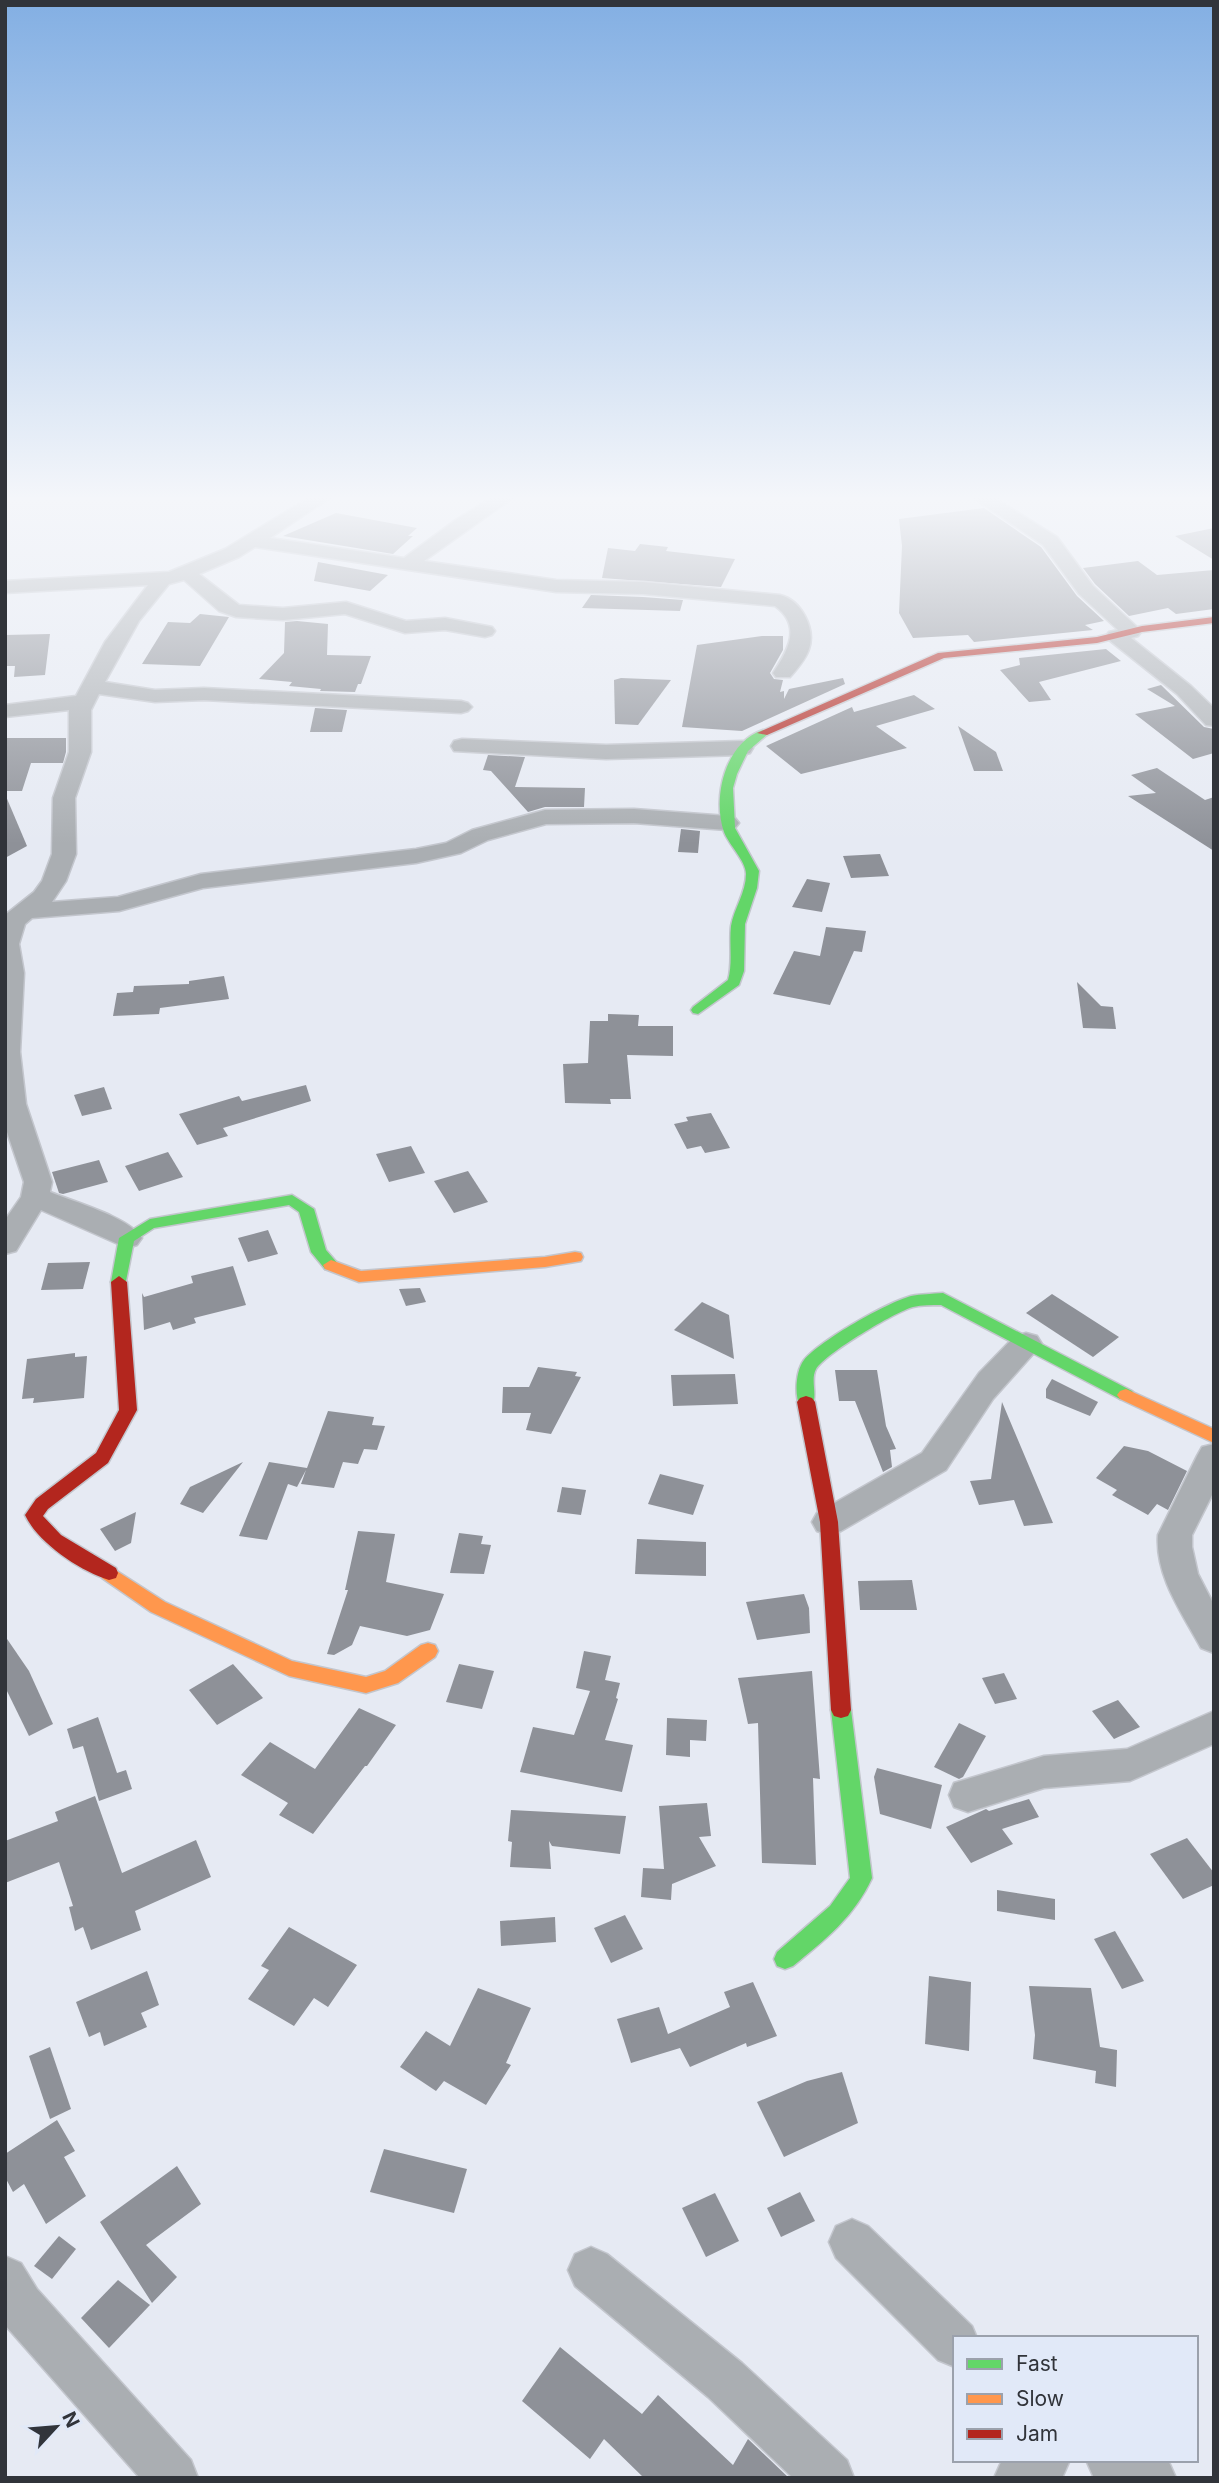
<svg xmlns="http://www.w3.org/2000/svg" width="1219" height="2483" font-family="Inter,sans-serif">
<rect width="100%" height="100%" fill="#e6eaf3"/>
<g fill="#8e9198">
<path d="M984 508 1041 547 1077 596 1104 621 1085 625 1093 630 974 642 968 635 913 638 899 613 902 546 899 519Z"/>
<path d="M336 513 417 528 408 536H413L393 554 283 536Z"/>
<path d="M1214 528V560L1175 536Z"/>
<path d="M640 544 668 547 666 551 735 559 721 587 602 578 608 548 635 551Z"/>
<path d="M1138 561 1157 575 1214 570V609L1176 614 1168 608 1129 616 1095 584 1083 568Z"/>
<path d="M318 562 388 575 370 591 314 581Z"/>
<path d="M591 595 643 597 683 600 680 611 582 608Z"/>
<path d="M200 614 229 617 200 666 142 664 168 622 190 623Z"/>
<path d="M297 621 328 624 327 655 371 656 361 684H358L355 692 320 691 321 689 289 686 292 682 259 679 284 653 285 622Z"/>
<path d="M50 634 45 675 14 677 15 666H5V635Z"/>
<path d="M762 636H783V650L770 673 774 679 783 680 780 692 784 691V699L789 689 843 678 845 684 742 731 682 727 697 645Z"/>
<path d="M1106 649 1121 661 1039 682 1051 700 1029 702 1000 670 1020 665 1019 658Z"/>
<path d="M621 678 671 680 638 725 615 724 614 680Z"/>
<path d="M1161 685 1204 727 1214 729V753L1193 759 1135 714 1175 706 1147 689Z"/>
<path d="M914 695 935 709 876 726 907 748 801 774 766 746 852 707 854 712Z"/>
<path d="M315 708 347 710 342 732H310Z"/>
<path d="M958 726 996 752 1003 771H974Z"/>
<path d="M5 738H66V752L63 763H31L22 791H5Z"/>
<path d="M488 755 525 757 515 787 585 788 584 807H545L528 812 491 771 483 770Z"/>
<path d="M1157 768 1205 800 1214 797V851L1128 796 1156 793 1131 775Z"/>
<path d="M5 794 27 846 5 858Z"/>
<path d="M681 829 700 831 698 853 678 852Z"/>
<path d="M880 854 889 876 851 878 843 856Z"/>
<path d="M807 879 830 883 822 912 792 907Z"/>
<path d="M826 927 866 931 862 952 854 951 830 1005 773 994 794 951 820 956Z"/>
<path d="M224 976 229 999 160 1008 159 1014 113 1016 117 993 133 992 134 986 189 984V981Z"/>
<path d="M1077 982 1101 1006 1113 1007 1116 1029 1083 1028Z"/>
<path d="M608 1014 639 1015 638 1026H673V1056L627 1055 631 1099H610L611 1104 565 1103 563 1064 588 1063 590 1021H608Z"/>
<path d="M306 1085 311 1101 223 1128 228 1136 197 1145 179 1114 239 1096 242 1101Z"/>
<path d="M104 1087 112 1109 82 1116 74 1095Z"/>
<path d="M711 1113 730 1148 705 1153 701 1146 687 1149 674 1124 688 1121 686 1117Z"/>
<path d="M411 1146 425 1173 389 1182 376 1154Z"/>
<path d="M168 1152 183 1177 139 1191 125 1166Z"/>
<path d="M99 1160 108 1182 63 1194 59 1193 52 1172Z"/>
<path d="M468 1171 488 1202 454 1213 434 1181Z"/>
<path d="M268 1230 278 1254 248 1262 238 1238Z"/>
<path d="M90 1262 83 1289 41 1290 48 1263Z"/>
<path d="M233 1266 246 1305 194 1318 196 1323 173 1330 170 1322 144 1330 142 1293 144 1297 193 1283 191 1276Z"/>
<path d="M420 1288 426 1302 406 1306 399 1289Z"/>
<path d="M1052 1294 1119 1337 1093 1357 1026 1313Z"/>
<path d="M702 1302 729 1315 734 1359 674 1330Z"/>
<path d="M75 1353V1357L87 1356 84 1398 33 1403 34 1398 22 1399 27 1359Z"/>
<path d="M538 1367 577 1372 575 1376 581 1377 551 1434 526 1430 531 1413H502L503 1387H529Z"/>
<path d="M835 1370H877L886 1426 896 1449 890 1450 892 1467 883 1472 855 1401H839Z"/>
<path d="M735 1374 738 1404 673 1406 671 1375Z"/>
<path d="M1052 1379 1098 1402 1090 1416 1046 1398V1389Z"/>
<path d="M1002 1402 1053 1523 1024 1526 1014 1500 979 1505 970 1481 991 1479Z"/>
<path d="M328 1411 374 1417 372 1425 385 1426 377 1450 364 1449 358 1464 343 1462 334 1488 301 1484 306 1470 297 1487 288 1484 267 1540 239 1536 269 1462 307 1468Z"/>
<path d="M1124 1446 1148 1451 1187 1471 1168 1510 1157 1504 1148 1515 1112 1495 1117 1490 1096 1478Z"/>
<path d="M243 1462 203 1513 180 1504 190 1487Z"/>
<path d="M660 1474 704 1485 693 1515 648 1504Z"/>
<path d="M562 1487 586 1490 581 1515 557 1512Z"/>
<path d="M136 1512 131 1543 115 1551 100 1529Z"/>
<path d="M358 1531 395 1534 386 1582 444 1594 430 1630 407 1636 360 1626 352 1645 334 1655 327 1654 348 1590H345Z"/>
<path d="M459 1533 483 1536 481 1544 491 1545 484 1574 450 1573Z"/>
<path d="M637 1539 706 1542V1576L635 1574Z"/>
<path d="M912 1580 917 1610H860L858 1581Z"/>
<path d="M804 1594 809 1608 810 1633 757 1640 746 1602Z"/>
<path d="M5 1636 29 1671 53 1724 29 1736 5 1687Z"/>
<path d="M584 1651 611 1656 605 1680 620 1683 616 1698 618 1699 605 1740 633 1745 622 1792 520 1772 533 1727 574 1735 590 1691 576 1688Z"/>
<path d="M233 1664 263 1698 217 1725 189 1690Z"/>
<path d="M459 1664 494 1671 482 1709 446 1702Z"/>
<path d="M812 1671 820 1779 813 1778 816 1865 762 1863 758 1723 748 1724 738 1678Z"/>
<path d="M1004 1673 1017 1699 995 1704 982 1678Z"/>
<path d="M1118 1700 1140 1727 1114 1739 1092 1711Z"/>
<path d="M359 1708 396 1725 367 1766H365L313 1834 279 1815 288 1803 241 1775 270 1742 315 1769Z"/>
<path d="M98 1717 117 1773 126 1770 132 1789 99 1801 83 1746 73 1749 67 1729Z"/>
<path d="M667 1718 707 1720 706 1741 690 1740V1757L666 1755Z"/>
<path d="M959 1723 986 1736 963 1777 959 1779 934 1767Z"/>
<path d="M877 1768 942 1785 931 1829 880 1814 874 1777Z"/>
<path d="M95 1796 122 1873 196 1840 211 1877 135 1911 141 1930 91 1950 83 1927 75 1931 69 1907 73 1906 59 1862 5 1883V1841L58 1821 55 1812Z"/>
<path d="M1029 1799 1039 1817 1002 1829 1013 1844 971 1863 946 1827 986 1809 989 1811Z"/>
<path d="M707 1803 711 1836 699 1837 716 1866 672 1884 671 1900 641 1897 643 1868 664 1869 659 1806Z"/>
<path d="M511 1810 626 1816 620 1854 552 1846 549 1841 551 1869 510 1867 512 1842 508 1841Z"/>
<path d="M1187 1838 1214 1873V1885L1183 1899 1150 1854Z"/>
<path d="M997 1890 1055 1899V1920L997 1911Z"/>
<path d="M625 1915 643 1949 611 1963 594 1928Z"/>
<path d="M555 1917 556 1942 501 1946 500 1921Z"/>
<path d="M289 1927 357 1965 328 2007 314 1998 294 2026 248 1999 269 1970 261 1966Z"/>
<path d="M1115 1931 1144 1981 1122 1989 1094 1939Z"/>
<path d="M147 1971 159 2005 141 2013 147 2027 104 2046 100 2032 89 2037 76 2002Z"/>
<path d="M929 1976 971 1982 969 2051 925 2044Z"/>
<path d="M753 1982 777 2036 747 2047 746 2043 690 2067 680 2048 631 2063 617 2019 659 2007 668 2034 730 2007 724 1992Z"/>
<path d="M1029 1986 1091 1988 1100 2047 1117 2050 1116 2087 1095 2083 1096 2071 1033 2059 1035 2035Z"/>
<path d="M478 1988 531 2008 506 2063 511 2065 486 2105 444 2081 436 2091 400 2067 426 2031 450 2046Z"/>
<path d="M50 2047 71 2109 50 2119 29 2056Z"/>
<path d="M842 2072 858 2123 784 2157 757 2102 807 2081Z"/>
<path d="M57 2120 75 2151 64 2157 86 2196 46 2224 24 2184 13 2192 5 2177V2154Z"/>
<path d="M384 2149 467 2169 454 2213 370 2192Z"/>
<path d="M177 2166 201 2204 146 2245 177 2277 152 2303 100 2222Z"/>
<path d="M800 2192 815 2221 781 2237 767 2208Z"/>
<path d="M715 2193 739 2241 706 2257 682 2208Z"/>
<path d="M59 2236 76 2249 52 2279 34 2266Z"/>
<path d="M118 2280 150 2305 109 2348 81 2318Z"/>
<path d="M560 2347 642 2414 658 2395 733 2465 748 2439 789 2478H644L604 2439 590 2459 522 2401Z"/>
</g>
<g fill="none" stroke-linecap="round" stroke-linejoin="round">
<defs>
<g id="street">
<path d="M310 497H331L270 538 404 558 457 519 493 497H514L424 561 556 580 643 582 780 595C801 600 816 628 809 649 806 659 797 669 790 677H776L773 673C787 652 803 626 775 606L643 594 556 592 255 547 239 557 199 574 239 605 283 608 346 602 406 621 445 618 492 627 495 631 492 635 485 637 445 630 405 633 345 614 283 620 236 617 219 611 184 580 169 584 139 621 105 682 155 690 204 688 461 701 468 703 472 707 468 711 461 713 204 700 155 702 99 694 91 710V752L75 798 76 854 66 881 52 902 118 897 201 874 416 849 446 843 472 830 545 810 634 809 727 816 735 818 739 823 735 828 727 830 634 823 546 824 488 840 461 853 416 863 203 888 119 911 32 918 25 924 19 944 24 973 20 1052 26 1104 52 1182 50 1192C74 1202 129 1217 142 1238L137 1245 127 1248 41 1210 16 1251 5 1254V1220L21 1197 24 1182 5 1126V915L34 892 42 881 52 854 53 798 69 752V710L5 717V705L76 696 105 642 148 585 5 593V581L169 572 225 549Z"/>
<path d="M972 497H993L1057 537 1093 586 1138 628 1141 632 1138 636 1131 638 1191 686 1214 708V726L1206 725 1177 694 1109 640 1106 636 1109 632 1118 630 1079 594 1043 545Z"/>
<path d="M462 739 606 745 742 741 750 743 753 748 750 753 742 755 606 759 454 751 451 746 454 741Z"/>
<path d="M1026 1333 1037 1336 1042 1344 993 1399 946 1470 841 1531 829 1535 817 1531 812 1522 817 1513 922 1453 979 1373 1015 1336Z"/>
<path d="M1214 1444V1491L1192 1535V1547L1198 1574 1214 1605V1653L1201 1648C1182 1613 1155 1576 1158 1535L1197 1456 1202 1447Z"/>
<path d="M1214 1711V1744L1130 1781 1044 1788 968 1812 954 1807 949 1795 954 1783 1044 1756 1127 1749Z"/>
<path d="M852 2219 868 2226 972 2326 977 2338H955V2367L938 2360 836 2258 829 2242 836 2226Z"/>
<path d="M591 2247 607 2254 742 2363 847 2460 854 2478H793L708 2397 575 2286 568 2270 575 2254Z"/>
<path d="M5 2256 21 2263 37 2289 191 2460 198 2478H140L5 2325Z"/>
<path d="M1002 2460H1070L1062 2478H994Z"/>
<path d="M1086 2460H1168L1176 2478H1094Z"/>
</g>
<g id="fast">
<path d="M763 730 769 733 748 751 737 774 733 788 735 828 759 871 757 888 745 924 744 971 739 985 698 1014 693 1013 691 1010 693 1007 728 980C733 963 729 944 731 926 734 908 746 893 746 874 746 861 729 845 724 832 712 798 725 742 763 730Z"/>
<path d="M292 1195 314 1209 326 1250 339 1265 337 1269H325L311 1252 299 1212 289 1205 154 1228 134 1241 125 1286H113L111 1282 119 1238 150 1219Z"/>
<path d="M943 1293 1132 1391 1135 1395 1132 1399H1120L941 1305C932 1305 922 1305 913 1307 895 1312 826 1353 816 1369 810 1380 818 1395 812 1406H800C794 1395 796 1370 804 1360 821 1340 886 1303 911 1296 921 1294 932 1294 943 1293Z"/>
<path d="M841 1702 848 1704 851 1710 872 1878C854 1917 825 1940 793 1966L785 1969 777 1966 774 1959 777 1952 830 1906 850 1878 831 1710 834 1704Z"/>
</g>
<g id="slow">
<path d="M575 1252 581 1253 583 1257 581 1261 545 1267 359 1282 325 1269 323 1265 331 1260 361 1271 545 1257Z"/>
<path d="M1126 1389 1214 1429V1443L1120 1399 1117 1395 1120 1391Z"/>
<path d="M109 1566 165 1602 292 1661 366 1677 385 1671 421 1645 428 1643 435 1645 438 1651 435 1657 398 1683 366 1693 289 1676 151 1612 102 1578 100 1573 102 1568Z"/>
</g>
<g id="jam">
<path d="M1214 617V623L1142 632 1097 643 944 658 767 735 757 733 938 653 1097 637 1142 626Z"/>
<path d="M119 1276 127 1282 137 1410 108 1463 48 1509 43 1516 61 1535 116 1568 118 1573 116 1578 109 1580C80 1571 38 1543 25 1515L36 1499 96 1453 119 1410 111 1282Z"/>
<path d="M806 1396 812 1398 815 1402 838 1522 851 1710 848 1716 841 1718 834 1716 831 1710 820 1522 797 1402 800 1398Z"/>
</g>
</defs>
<use href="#street" stroke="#c3c6cd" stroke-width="3"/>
<use href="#fast" stroke="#c3c6cd" stroke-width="3"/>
<use href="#slow" stroke="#c3c6cd" stroke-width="3"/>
<use href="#jam" stroke="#c3c6cd" stroke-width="3"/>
<use href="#street" fill="#aaaeb2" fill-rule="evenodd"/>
<use href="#fast" fill="#63d668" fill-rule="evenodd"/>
<use href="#slow" fill="#ff974d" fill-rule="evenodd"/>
<use href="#jam" fill="#b3261e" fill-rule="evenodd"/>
</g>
<linearGradient id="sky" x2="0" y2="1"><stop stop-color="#83afe3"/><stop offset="0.59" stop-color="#f4f6fa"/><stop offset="1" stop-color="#f4f6fa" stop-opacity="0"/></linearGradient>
<rect width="1219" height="844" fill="url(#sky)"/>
<rect width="1219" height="2483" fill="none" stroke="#31343a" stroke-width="14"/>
<rect x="953" y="2336" width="245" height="126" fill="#e1e9f8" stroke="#9ba1ac" stroke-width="2"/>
<rect x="967" y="2359" width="35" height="10" fill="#63d668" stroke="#9ba1ac" stroke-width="2"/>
<text x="1016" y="2371" font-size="21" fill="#31343a">Fast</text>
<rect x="967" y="2394" width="35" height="10" fill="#ff974d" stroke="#9ba1ac" stroke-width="2"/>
<text x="1016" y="2406" font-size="21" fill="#31343a">Slow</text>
<rect x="967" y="2429" width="35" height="10" fill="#b3261e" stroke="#9ba1ac" stroke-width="2"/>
<text x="1016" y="2441" font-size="21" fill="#31343a">Jam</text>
<g transform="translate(56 2427) rotate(64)" stroke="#e1e9f8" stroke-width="5" paint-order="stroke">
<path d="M0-5L12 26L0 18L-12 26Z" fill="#31343a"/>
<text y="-10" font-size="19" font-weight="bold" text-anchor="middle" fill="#31343a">N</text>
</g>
</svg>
